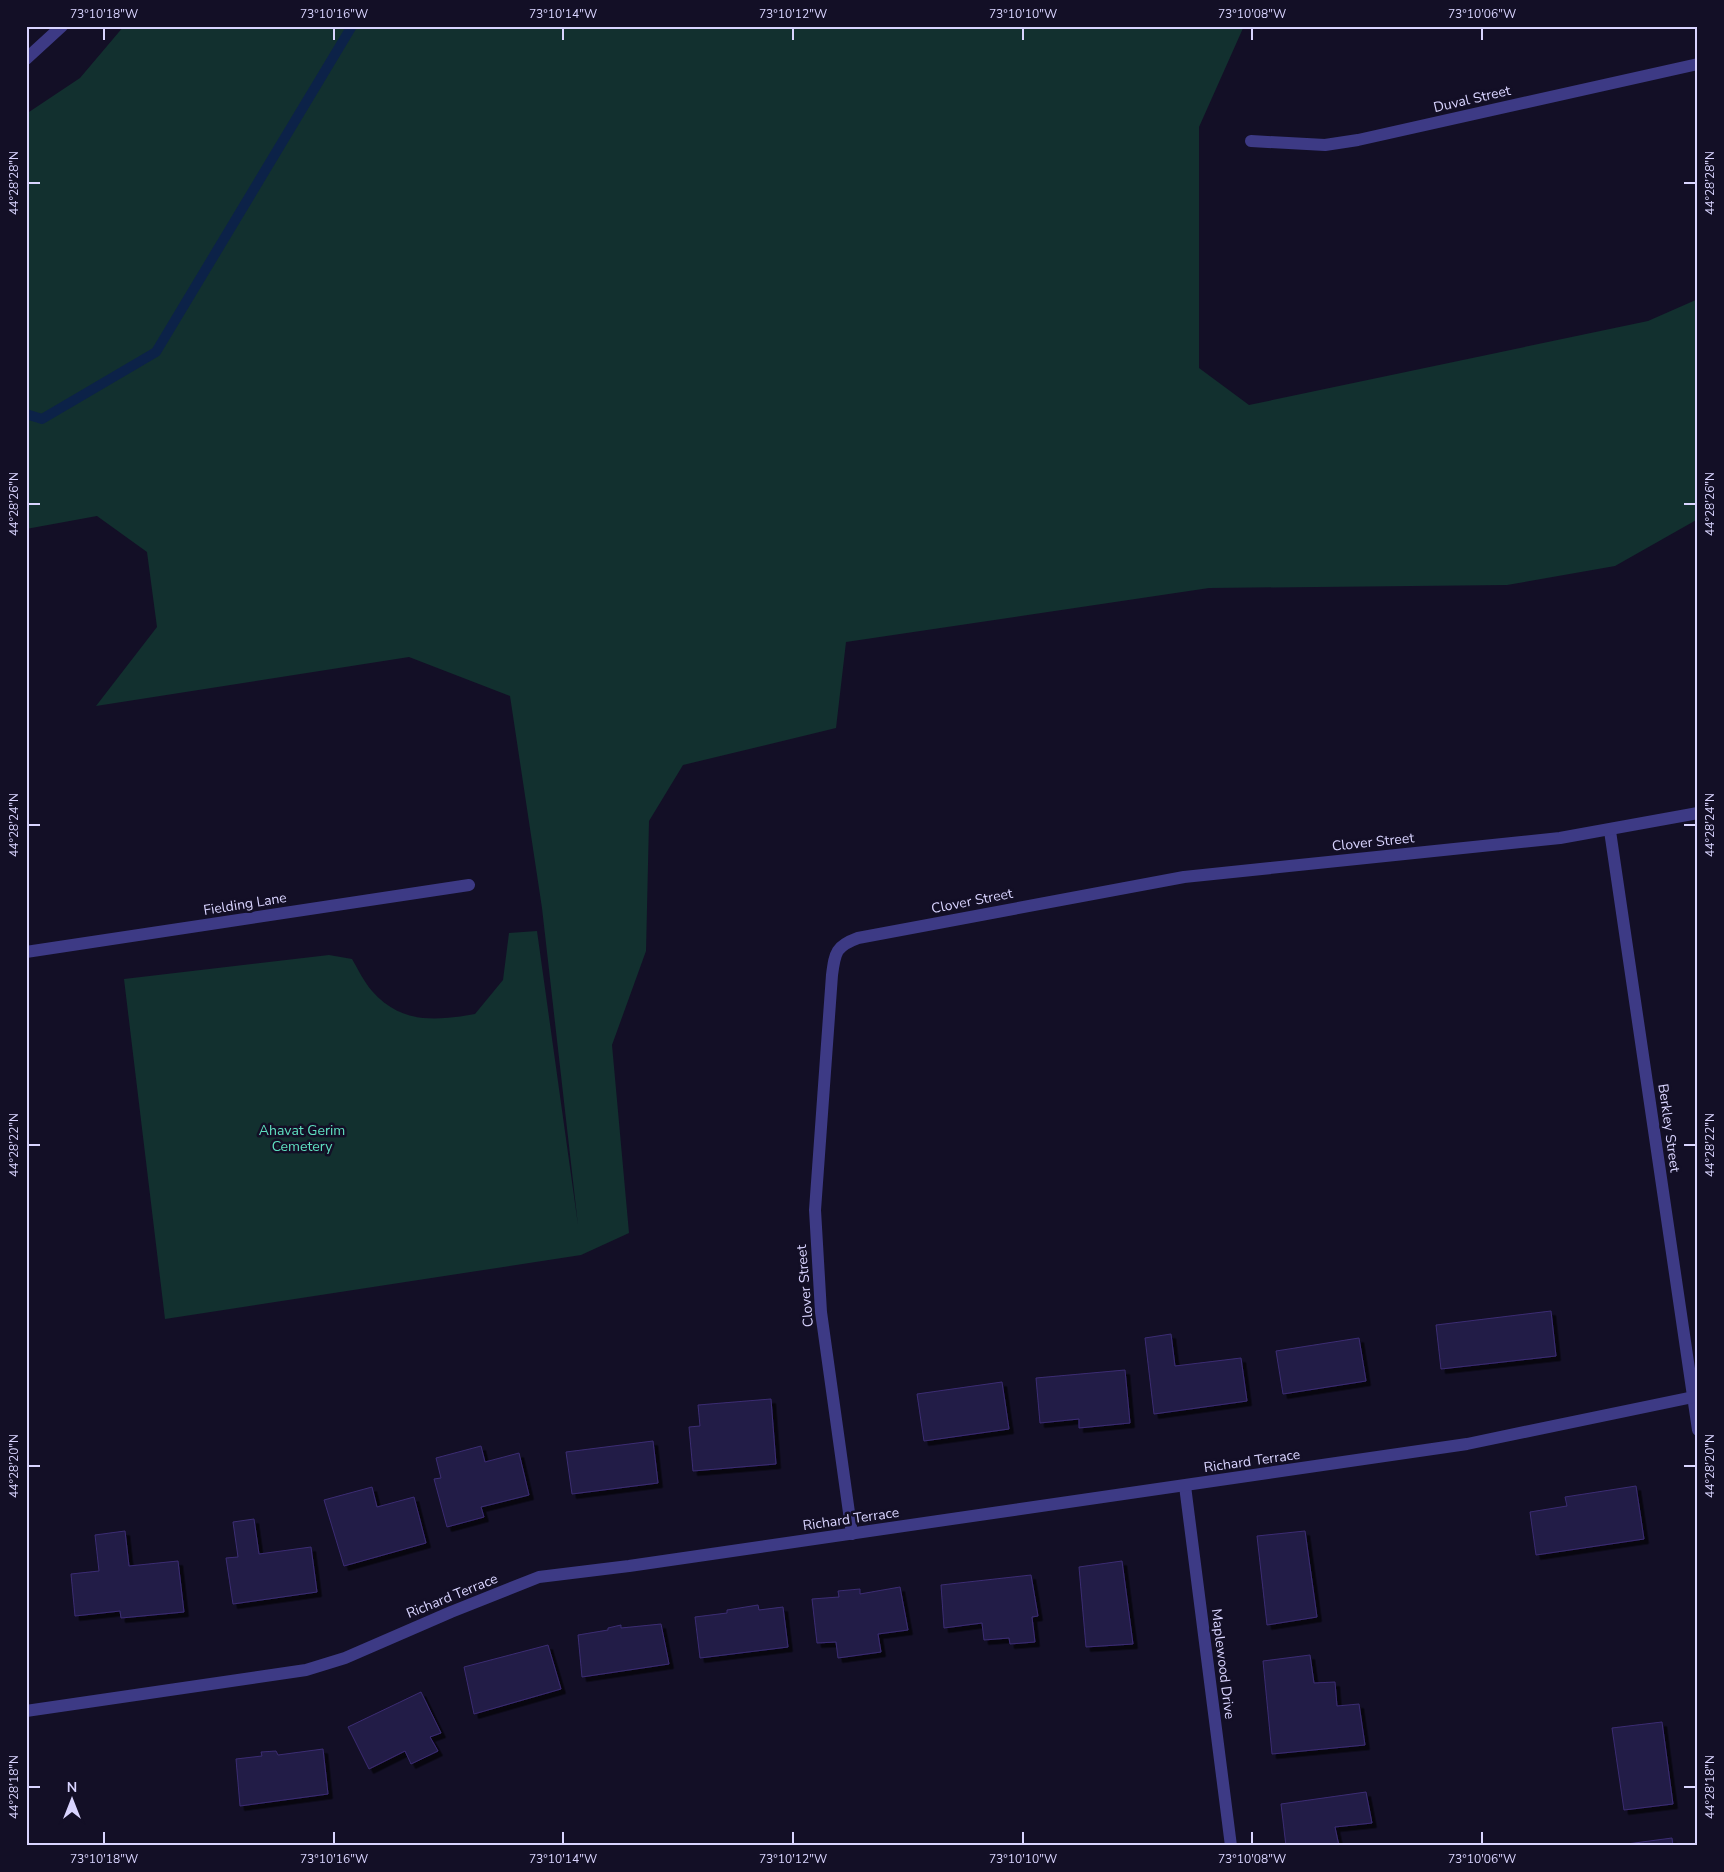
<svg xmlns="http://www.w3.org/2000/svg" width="1724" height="1872" font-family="'Nunito Sans',sans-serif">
<defs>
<filter id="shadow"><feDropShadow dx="4.5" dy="4.5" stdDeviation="0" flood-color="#0009"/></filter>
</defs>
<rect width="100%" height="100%" fill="#130f26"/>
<path fill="#12302f" d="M124 26H1244L1199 127V368L1249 405 1648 321 1698 299V519L1615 566 1507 585 1209 588 846 642 836 728 683 765 649 821 646 951 612 1045 629 1233 581 1255 165 1319 124 979 329 955 352 959C358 969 364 982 372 991 401 1024 435 1021 475 1014L503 980 509 933 537 931 578 1225 542 908 510 696 409 657 96 706 157 627 147 552 97 516 26 529V114L80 78Z"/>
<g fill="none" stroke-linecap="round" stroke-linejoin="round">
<path stroke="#0c2248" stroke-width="10" d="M26 414 42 419 156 352 352 26"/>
</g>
<g fill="#241b47" stroke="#3b2d73" filter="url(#shadow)">
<path d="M1551 1311 1556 1356 1441 1369 1436 1325Z"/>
<path d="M1171 1334 1175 1366 1241 1358 1247 1401 1154 1414 1145 1338Z"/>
<path d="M1359 1338 1366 1381 1283 1394 1276 1351Z"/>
<path d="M1125 1370 1130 1423 1079 1428V1419L1040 1423 1036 1378Z"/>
<path d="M1002 1382 1009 1429 924 1441 917 1394Z"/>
<path d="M771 1399 776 1464 693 1471 689 1427 700 1426 698 1405Z"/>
<path d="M653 1441 658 1483 572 1494 566 1452Z"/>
<path d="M481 1446 485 1462 519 1453 529 1495 481 1507 484 1517 447 1527 434 1479 441 1478 436 1458Z"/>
<path d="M1636 1486 1644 1539 1536 1555 1530 1512 1567 1506 1565 1497Z"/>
<path d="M372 1487 377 1507 414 1497 426 1543 344 1566 324 1500Z"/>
<path d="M254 1519 259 1554 311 1547 317 1592 233 1604 226 1558 238 1557 233 1522Z"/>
<path d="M125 1531 129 1566 178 1561 184 1612 121 1618 120 1611 75 1616 71 1574 99 1571 95 1535Z"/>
<path d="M1305 1531 1317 1617 1267 1625 1257 1536Z"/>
<path d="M1122 1561 1133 1644 1086 1647 1079 1567Z"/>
<path d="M1031 1575 1038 1616 1032 1617 1035 1642 1010 1644 1009 1638 984 1640 982 1623 944 1628 941 1585Z"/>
<path d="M900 1587 908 1630 878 1634 881 1652 838 1658 836 1642 817 1643 812 1599 839 1597 838 1591 860 1589V1594Z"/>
<path d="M758 1605 759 1610 783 1607 788 1647 700 1658 695 1617 727 1613V1610Z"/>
<path d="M661 1624 669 1664 582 1677 578 1635 608 1630V1628L621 1625V1628Z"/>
<path d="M548 1645 561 1689 474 1714 464 1667Z"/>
<path d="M1310 1655 1314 1683 1335 1682 1337 1706 1359 1704 1365 1745 1272 1754 1263 1661Z"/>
<path d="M421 1692 441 1733 430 1737 438 1751 411 1764 405 1751 369 1769 348 1727Z"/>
<path d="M1662 1722 1673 1804 1624 1810 1612 1728Z"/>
<path d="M323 1749 328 1794 240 1806 236 1759 262 1756 261 1752 276 1751 278 1755Z"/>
<path d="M1366 1792 1372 1823 1335 1827 1339 1846H1286L1281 1804Z"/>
<path d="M1672 1838 1673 1846H1627V1844Z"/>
</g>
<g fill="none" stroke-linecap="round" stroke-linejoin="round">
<g stroke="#3d3a85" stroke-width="12">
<path d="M26 59 62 26"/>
<path d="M1251 141 1325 145 1358 140 1698 64"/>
<path d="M1610 831 1698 1430"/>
<path d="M26 952 469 885"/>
<path d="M1185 1486 1231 1846"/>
<path d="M852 1534 821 1312 815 1210 832 975C835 952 836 946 858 938L1184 877 1560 838 1698 813"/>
<path d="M26 1711 306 1670 345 1658 451 1612 539 1577 629 1566 1467 1444 1698 1396"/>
</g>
</g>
<path fill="none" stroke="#d9d4ff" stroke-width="2" d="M104 28V40M334 28V40M563 28V40M793 28V40M1023 28V40M1252 28V40M1482 28V40M28 183H40M1684 183H1696M28 504H40M1684 504H1696M28 825H40M1684 825H1696M28 1145H40M1684 1145H1696M28 1466H40M1684 1466H1696M28 1787H40M1684 1787H1696M104 1832V1844M334 1832V1844M563 1832V1844M793 1832V1844M1023 1832V1844M1252 1832V1844M1482 1832V1844"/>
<g text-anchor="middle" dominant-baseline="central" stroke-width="5" stroke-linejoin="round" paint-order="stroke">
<g font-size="14" fill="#d9d4ff" stroke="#130f26">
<text transform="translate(1472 99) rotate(-13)">Duval Street</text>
<text transform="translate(1373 842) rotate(-6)">Clover Street</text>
<text transform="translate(972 901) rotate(-11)">Clover Street</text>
<text transform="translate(245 904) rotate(-9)">Fielding Lane</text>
<text transform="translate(1669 1128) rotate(82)">Berkley Street</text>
<text transform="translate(805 1286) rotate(-95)">Clover Street</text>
<text transform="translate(1252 1461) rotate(-8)">Richard Terrace</text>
<text transform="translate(851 1519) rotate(-8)">Richard Terrace</text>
<text transform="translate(452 1596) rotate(-22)">Richard Terrace</text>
<text transform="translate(1223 1664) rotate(83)">Maplewood Drive</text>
</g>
<g font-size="14" fill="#5fe0c0" stroke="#130f26">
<text x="302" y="1130">Ahavat Gerim<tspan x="302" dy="16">Cemetery</tspan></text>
</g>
</g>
<rect width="1724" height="1872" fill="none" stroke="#130f26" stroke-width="55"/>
<g transform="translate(72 1800)" stroke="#130f26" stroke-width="4" paint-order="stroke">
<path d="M0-4L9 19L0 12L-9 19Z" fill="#d9d4ff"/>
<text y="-8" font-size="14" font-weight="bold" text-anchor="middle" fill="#d9d4ff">N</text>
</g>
<rect x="28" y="28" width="1668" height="1816" fill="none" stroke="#d9d4ff" stroke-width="2"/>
<g font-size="12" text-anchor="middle" fill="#d9d4ff">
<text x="104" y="18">73°10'18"W</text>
<text x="334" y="18">73°10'16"W</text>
<text x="563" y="18">73°10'14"W</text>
<text x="793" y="18">73°10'12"W</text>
<text x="1023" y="18">73°10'10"W</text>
<text x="1252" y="18">73°10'08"W</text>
<text x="1482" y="18">73°10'06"W</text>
<text transform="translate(14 183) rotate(-90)" y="4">44°28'28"N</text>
<text transform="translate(1710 183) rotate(-90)" y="4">44°28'28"N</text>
<text transform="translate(14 504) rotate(-90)" y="4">44°28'26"N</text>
<text transform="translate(1710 504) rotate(-90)" y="4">44°28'26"N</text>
<text transform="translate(14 825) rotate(-90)" y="4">44°28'24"N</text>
<text transform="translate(1710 825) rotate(-90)" y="4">44°28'24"N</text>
<text transform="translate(14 1145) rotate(-90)" y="4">44°28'22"N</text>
<text transform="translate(1710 1145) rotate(-90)" y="4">44°28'22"N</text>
<text transform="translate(14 1466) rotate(-90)" y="4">44°28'20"N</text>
<text transform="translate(1710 1466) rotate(-90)" y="4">44°28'20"N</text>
<text transform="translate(14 1787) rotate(-90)" y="4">44°28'18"N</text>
<text transform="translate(1710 1787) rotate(-90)" y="4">44°28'18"N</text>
<text x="104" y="1863">73°10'18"W</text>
<text x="334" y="1863">73°10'16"W</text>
<text x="563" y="1863">73°10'14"W</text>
<text x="793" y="1863">73°10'12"W</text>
<text x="1023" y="1863">73°10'10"W</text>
<text x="1252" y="1863">73°10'08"W</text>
<text x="1482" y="1863">73°10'06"W</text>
</g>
</svg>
